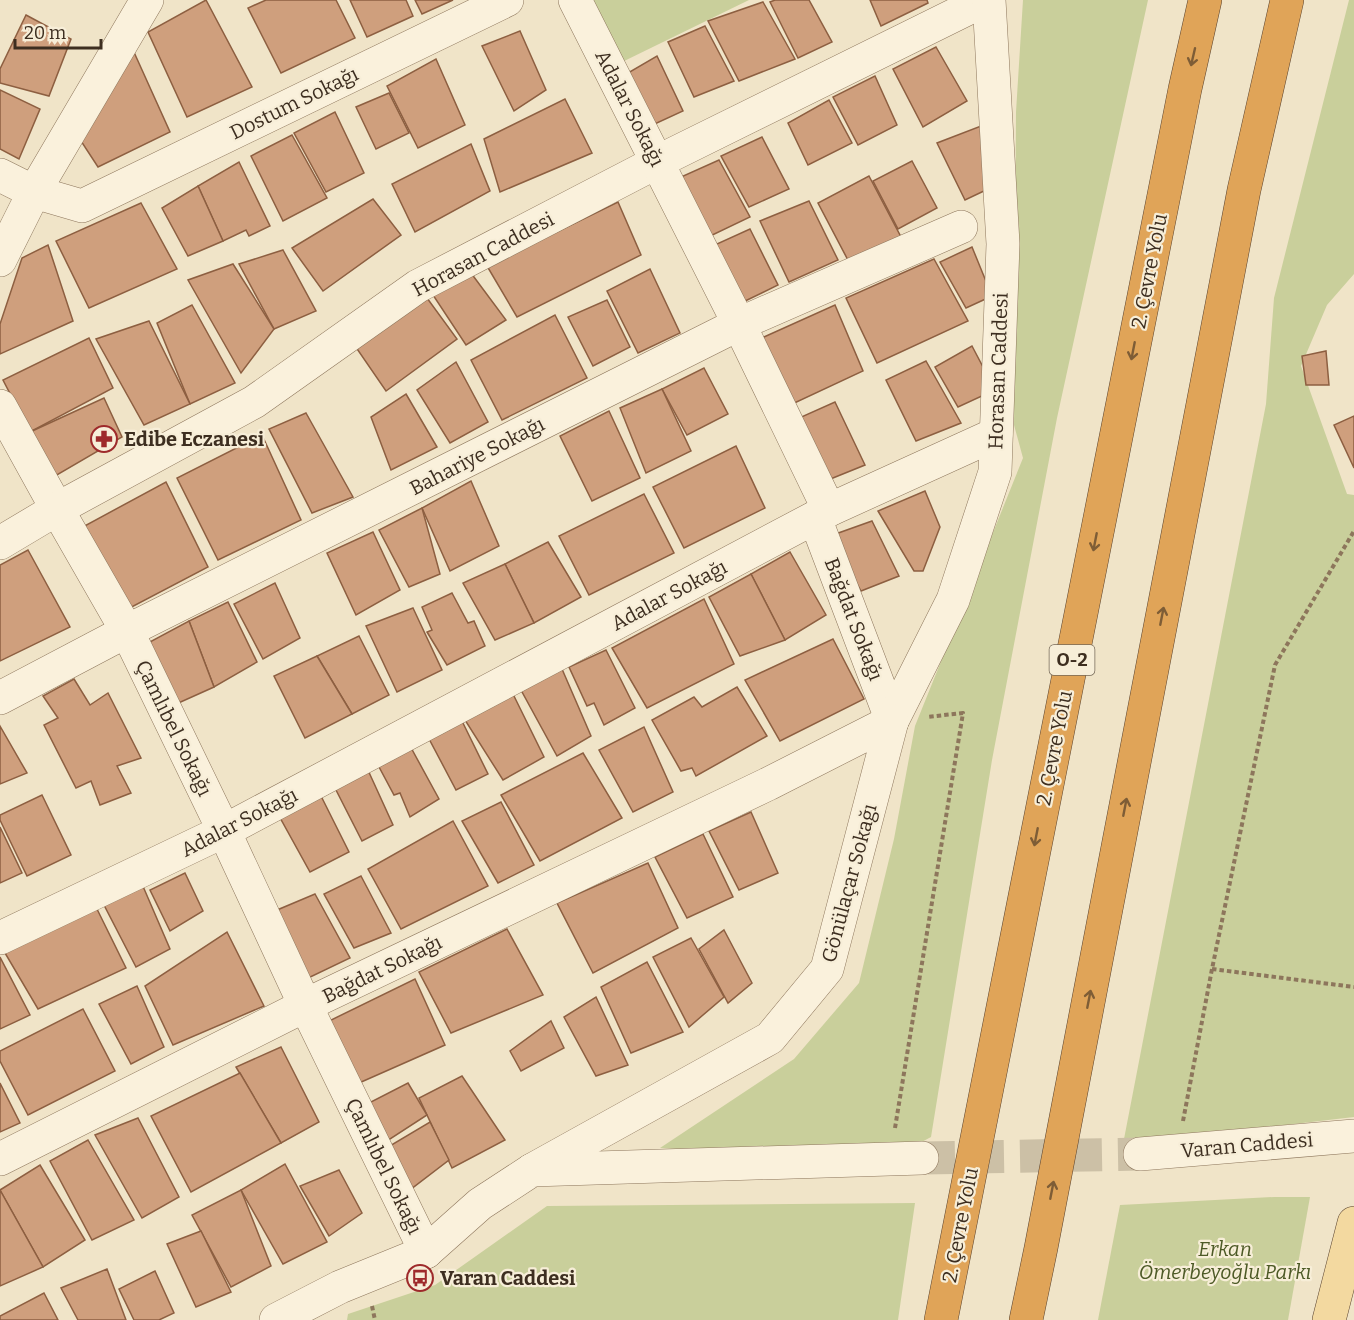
<svg xmlns="http://www.w3.org/2000/svg" width="1354" height="1320" font-family="Bitter,serif">
<rect width="100%" height="100%" fill="#f0e4c8"/>
<g fill="#c9cf9b">
<path d="M584 0H749L616 65Z"/>
<path d="M1023 0H1148L1057 418 992 760 931 1137 890 1159 660 1148 794 1059 859 983 894 839 915 726 1023 458 1014 425 1016 112Z"/>
<path d="M1349 0H1354V274L1327 305 1301 366 1347 494 1354 495V1117L1166 1139H1124L1266 404 1274 298Z"/>
<path d="M1274 1197H1310L1288 1320H1098L1120 1205Z"/>
<path d="M915 1203 898 1320H347L348 1314 435 1285 547 1206Z"/>
</g>
<g fill="#cf9f7d" stroke="#8d5f41" stroke-width="1.5">
<path d="M206 0 252 87 187 117 148 32Z"/>
<path d="M266 0H336L355 38 281 73 248 8Z"/>
<path d="M350 0H406L413 16 367 37Z"/>
<path d="M415 0H453L422 14Z"/>
<path d="M775 0H809L832 42 798 58 770 2Z"/>
<path d="M870 0H927L928 3 881 26Z"/>
<path d="M763 2 795 59 739 81 708 21Z"/>
<path d="M26 15 71 39 49 96 0 83V69Z"/>
<path d="M705 26 734 81 694 97 668 42Z"/>
<path d="M520 31 546 90 514 111 482 46Z"/>
<path d="M936 47 967 101 923 127 893 69Z"/>
<path d="M133 50 170 132 98 167 81 141Z"/>
<path d="M657 56 683 111 646 128 621 77Z"/>
<path d="M436 59 465 125 418 148 387 86Z"/>
<path d="M875 76 897 125 858 145 833 97Z"/>
<path d="M0 90 40 109 19 159 0 149Z"/>
<path d="M389 93 409 133 376 149 356 107Z"/>
<path d="M565 99 592 153 500 192 484 139Z"/>
<path d="M829 100 852 143 808 165 788 123Z"/>
<path d="M335 112 364 173 326 192 294 133Z"/>
<path d="M981 126 986 190 965 200 937 143Z"/>
<path d="M292 135 327 198 283 221 251 156Z"/>
<path d="M762 137 789 189 749 207 721 156Z"/>
<path d="M471 144 490 191 415 232 392 184Z"/>
<path d="M719 160 750 217 704 239 672 181Z"/>
<path d="M912 161 937 208 898 229 873 181Z"/>
<path d="M239 162 270 226 249 236 246 230 223 241 198 186Z"/>
<path d="M869 176 901 237 850 264 818 203Z"/>
<path d="M198 186 223 241 188 256 162 208Z"/>
<path d="M373 199 401 235 323 291 292 248Z"/>
<path d="M809 201 838 260 789 282 760 221Z"/>
<path d="M618 202 641 255 517 317 487 266Z"/>
<path d="M141 203 177 269 89 308 56 241Z"/>
<path d="M750 229 778 285 737 305 708 248Z"/>
<path d="M48 245 73 321 0 354V324L22 258Z"/>
<path d="M972 247 992 296 966 308 940 262Z"/>
<path d="M283 250 316 311 274 329 239 264Z"/>
<path d="M934 259 968 321 877 363 846 298Z"/>
<path d="M233 264 274 329 241 373 188 280Z"/>
<path d="M650 269 680 333 638 353 607 291Z"/>
<path d="M471 273 506 320 466 345 433 295Z"/>
<path d="M427 298 457 339 386 391 353 343Z"/>
<path d="M607 300 630 347 593 366 568 317Z"/>
<path d="M192 305 235 383 190 404 157 323Z"/>
<path d="M835 305 863 371 788 406 755 341Z"/>
<path d="M555 315 587 378 502 420 471 360Z"/>
<path d="M149 321 190 404 144 425 96 339Z"/>
<path d="M89 338 113 388 30 432 3 380Z"/>
<path d="M972 346 995 390 958 407 935 367Z"/>
<path d="M1326 351 1329 385H1306L1302 356Z"/>
<path d="M926 361 961 423 916 441 886 380Z"/>
<path d="M456 362 488 422 450 443 417 390Z"/>
<path d="M704 368 728 414 687 435 662 389Z"/>
<path d="M662 389 691 451 646 473 620 408Z"/>
<path d="M406 394 437 447 391 470 371 417Z"/>
<path d="M104 398 122 437 50 479 30 432Z"/>
<path d="M835 402 865 465 828 480 799 418Z"/>
<path d="M609 411 640 478 592 501 560 436Z"/>
<path d="M306 413 353 497 312 513 269 429Z"/>
<path d="M1354 416V468L1334 425Z"/>
<path d="M262 435 301 520 218 560 177 478Z"/>
<path d="M736 446 765 508 684 548 653 487Z"/>
<path d="M471 481 499 546 450 571 422 508Z"/>
<path d="M166 482 208 567 124 611 79 529Z"/>
<path d="M925 491 940 527 923 571H914L878 511Z"/>
<path d="M644 494 674 553 589 595 559 536Z"/>
<path d="M422 508 440 574 409 587 379 530Z"/>
<path d="M872 521 899 576 861 591 830 536Z"/>
<path d="M373 532 400 590 356 615 327 553Z"/>
<path d="M548 542 581 597 534 623 505 564Z"/>
<path d="M28 550 70 627 0 661V565Z"/>
<path d="M790 552 826 615 785 640 751 574Z"/>
<path d="M505 564 534 623 495 640 463 583Z"/>
<path d="M751 574 785 640 740 656 709 597Z"/>
<path d="M275 583 300 638 263 659 234 604Z"/>
<path d="M452 593 468 623 474 621 485 646 447 665 427 632 432 630 422 607Z"/>
<path d="M704 599 734 664 647 708 612 648Z"/>
<path d="M228 602 257 662 214 687 189 621Z"/>
<path d="M413 608 442 670 397 692 366 626Z"/>
<path d="M189 621 214 687 174 705 146 644Z"/>
<path d="M359 636 389 695 352 714 317 656Z"/>
<path d="M833 639 864 699 780 741 745 680Z"/>
<path d="M606 650 635 708 604 725 594 703 587 706 569 667Z"/>
<path d="M317 656 352 714 305 738 274 676Z"/>
<path d="M562 669 591 736 557 756 521 690Z"/>
<path d="M74 679 90 705 108 693 141 758 117 766 131 793 100 805 91 781 76 788 44 725 58 718 43 696Z"/>
<path d="M737 687 767 736 696 776 692 768 681 771 652 720 694 697 702 707Z"/>
<path d="M512 692 544 757 503 780 465 720Z"/>
<path d="M460 717 488 774 456 790 427 735Z"/>
<path d="M0 726 27 773 0 784Z"/>
<path d="M644 727 673 792 633 812 599 750Z"/>
<path d="M409 744 439 799 410 817 400 793 394 795 378 765Z"/>
<path d="M583 753 622 818 540 861 501 795Z"/>
<path d="M367 768 393 825 362 841 335 788Z"/>
<path d="M319 792 349 852 310 872 278 814Z"/>
<path d="M42 795 71 855 27 876 0 820V815Z"/>
<path d="M501 802 534 865 498 883 462 821Z"/>
<path d="M751 812 778 873 739 890 709 831Z"/>
<path d="M453 821 488 886 401 929 368 869Z"/>
<path d="M0 827 22 873 0 883Z"/>
<path d="M703 834 733 897 687 918 655 857Z"/>
<path d="M648 863 678 928 593 973 557 903Z"/>
<path d="M185 873 203 911 170 931 150 890Z"/>
<path d="M361 876 391 933 354 948 324 894Z"/>
<path d="M142 884 170 949 136 967 104 905Z"/>
<path d="M315 894 350 958 304 980 270 913Z"/>
<path d="M94 903 126 968 38 1009 5 953Z"/>
<path d="M507 929 543 995 451 1033 419 972Z"/>
<path d="M724 930 752 983 728 1003 699 949Z"/>
<path d="M227 932 264 1006 173 1045 145 986Z"/>
<path d="M691 938 724 997 689 1027 653 957Z"/>
<path d="M0 957 30 1015 0 1029Z"/>
<path d="M647 962 683 1032 631 1053 601 987Z"/>
<path d="M415 979 445 1045 359 1083 323 1024Z"/>
<path d="M137 986 164 1047 131 1064 99 1004Z"/>
<path d="M596 997 628 1065 596 1076 564 1017Z"/>
<path d="M83 1009 115 1071 28 1115 0 1061V1051Z"/>
<path d="M551 1021 564 1048 521 1071 510 1051Z"/>
<path d="M281 1047 319 1122 281 1143 236 1067Z"/>
<path d="M240 1073 281 1143 191 1192 151 1116Z"/>
<path d="M462 1076 505 1140 452 1168 419 1098Z"/>
<path d="M0 1083 20 1123 0 1132Z"/>
<path d="M408 1083 427 1115 387 1141 365 1105Z"/>
<path d="M138 1118 179 1197 142 1218 95 1135Z"/>
<path d="M430 1122 449 1160 411 1189 388 1147Z"/>
<path d="M88 1140 134 1220 92 1240 50 1161Z"/>
<path d="M285 1164 327 1242 283 1264 241 1190Z"/>
<path d="M40 1165 85 1240 43 1267 0 1190Z"/>
<path d="M339 1170 362 1213 329 1236 300 1186Z"/>
<path d="M0 1190 43 1267 0 1286Z"/>
<path d="M241 1190 271 1266 231 1287 192 1215Z"/>
<path d="M201 1231 231 1292 196 1307 167 1244Z"/>
<path d="M107 1269 126 1320H78L61 1288Z"/>
<path d="M155 1271 174 1313 159 1320H134L119 1289Z"/>
<path d="M44 1293 58 1320H0V1316Z"/>
</g>
<g fill="none" stroke-linecap="round" stroke-linejoin="round">
<path stroke="#ccc0a6" stroke-width="33" stroke-dasharray="33 16" stroke-linecap="butt" d="M922 1158 1140 1154"/>
<defs>
<g id="minor">
<path d="M0 175 34 192 82 206 507 0"/>
<path d="M0 260 34 192 147 0"/>
<path d="M0 406 57 509 127 631 224 831 298 990 426 1252"/>
<path d="M829 510 996 434"/>
<path d="M815 518 892 721"/>
<path d="M0 543 57 509 254 402 418 286 657 162 985 0"/>
<path d="M0 698 127 631 739 324 961 227"/>
<path d="M892 721 953 600 995 472 1003 244 989 0"/>
<path d="M0 938 224 831 829 510 739 324 575 0"/>
<path d="M1140 1154 1354 1136"/>
<path d="M0 1159 306 1005 768 784 892 721 827 969 770 1038 532 1170"/>
<path d="M276 1320 340 1287 426 1252 480 1204 532 1170 922 1158"/>
</g>
<path id="major" d="M1329 1320 1354 1223"/>
<g id="highway">
<path d="M941 1320 1185 89 1205 0"/>
<path d="M1026 1320 1041 1248 1244 190 1287 0"/>
</g>
</defs>
<use href="#minor" stroke="#8d765c" stroke-width="34"/>
<use href="#major" stroke="#5b4430" stroke-width="34"/>
<use href="#highway" stroke="#5b4430" stroke-width="34"/>
<g stroke="#8d765c" stroke-width="4" stroke-dasharray="4.5 3" stroke-linecap="butt">
<path d="M1212 969 1354 987"/>
<path d="M1183 1121 1212 969 1275 665 1354 531"/>
<path d="M895 1128 963 713 927 717"/>
<path d="M372 1306 375 1320"/>
</g>
<use href="#minor" stroke="#faf1dc" stroke-width="33"/>
<use href="#major" stroke="#f3d9a0" stroke-width="33"/>
<use href="#highway" stroke="#e0a458" stroke-width="33"/>
</g>
<defs><path id="oneway-shaft" d="M-6 0H5M1.5-3L5.5 0L1.5 3" fill="none" stroke-width="1.6" stroke-linecap="round" stroke-linejoin="round" transform="scale(1.5)"/></defs>
<g stroke="#7e5d36">
<use href="#oneway-shaft" transform="translate(1193 57) rotate(103)"/>
<use href="#oneway-shaft" transform="translate(1133 351) rotate(101)"/>
<use href="#oneway-shaft" transform="translate(1095 542) rotate(101)"/>
<use href="#oneway-shaft" transform="translate(1162 616) rotate(-79)"/>
<use href="#oneway-shaft" transform="translate(1125 807) rotate(-79)"/>
<use href="#oneway-shaft" transform="translate(1036 837) rotate(101)"/>
<use href="#oneway-shaft" transform="translate(1089 999) rotate(-79)"/>
<use href="#oneway-shaft" transform="translate(1052 1190) rotate(-79)"/>
</g>
<defs>
<symbol id="pharmacy-ring" viewBox="-11 -11 22 22"><circle r="9.5" fill="#f7eed8" stroke="#9e2a2b" stroke-width="1.5"/><path d="M-2-6h4v4h4v4h-4v4h-4v-4h-4v-4h4Z" fill="#9e2a2b"/></symbol>
<symbol id="bus-ring" viewBox="-11 -11 22 22"><circle r="9.5" fill="#f7eed8" stroke="#9e2a2b" stroke-width="1.5"/><path d="M-5-6H5V4H4V6H2V4H-2V6H-4V4H-5ZM-3.5-4V0h7V-4ZM-3.5 1.2v1.5H-2V1.2ZM2 1.2v1.5H3.5V1.2Z" fill="#9e2a2b"/></symbol>
</defs>
<g fill-rule="evenodd">
<use href="#pharmacy-ring" x="89" y="424" width="30" height="30"/>
<use href="#bus-ring" x="405" y="1263" width="30" height="30"/>
</g>
<g text-anchor="middle" dominant-baseline="central" stroke-width="4.5" stroke-linejoin="round" paint-order="stroke">
<rect fill="#f7eed8" stroke="#756857" stroke-width="1.5" x="1049.5" y="645" width="45" height="30" rx="4.5"/>
<g font-size="18" font-weight="bold" fill="#3d2e20">
<text x="1072" y="660">O-2</text>
</g>
<g font-size="20" fill="#3d2e20" stroke="#f7eed8">
<text transform="translate(294 103) rotate(-26)">Dostum Sokağı</text>
<text transform="translate(630 108) rotate(63)">Adalar Sokağı</text>
<text transform="translate(483 254) rotate(-28)">Horasan Caddesi</text>
<text transform="translate(1149 271) rotate(-79)">2. Çevre Yolu</text>
<text transform="translate(998 371) rotate(-88)">Horasan Caddesi</text>
<text transform="translate(477 456) rotate(-27)">Bahariye Sokağı</text>
<text transform="translate(669 595) rotate(-28)">Adalar Sokağı</text>
<text transform="translate(854 619) rotate(69)">Bağdat Sokağı</text>
<text transform="translate(174 728) rotate(64)">Çamlıbel Sokağı</text>
<text transform="translate(1054 748) rotate(-79)">2. Çevre Yolu</text>
<text transform="translate(239 822) rotate(-27)">Adalar Sokağı</text>
<text transform="translate(849 883) rotate(-75)">Gönülaçar Sokağı</text>
<text transform="translate(382 969) rotate(-26)">Bağdat Sokağı</text>
<text transform="translate(1247 1145) rotate(-5)">Varan Caddesi</text>
<text transform="translate(384 1166) rotate(64)">Çamlıbel Sokağı</text>
<text transform="translate(960 1225) rotate(-79)">2. Çevre Yolu</text>
</g>
<g font-size="20" font-weight="bold" fill="#3d2e20" stroke="#f7eed8" text-anchor="start">
<text x="124" y="439">Edibe Eczanesi</text>
<text x="440" y="1278">Varan Caddesi</text>
</g>
<g font-size="20" font-style="italic" fill="#4d5a26" stroke="#f7eed8">
<text x="1225" y="1249">Erkan<tspan x="1225" dy="23">Ömerbeyoğlu Parkı</tspan></text>
</g>
</g>
<path d="M15 39v9h86v-9" fill="none" stroke="#3d2e20" stroke-width="3"/>
<text x="24" y="39" font-size="18" fill="#3d2e20" stroke="#f7eed8" stroke-width="4.5" paint-order="stroke">20 m</text>
</svg>
